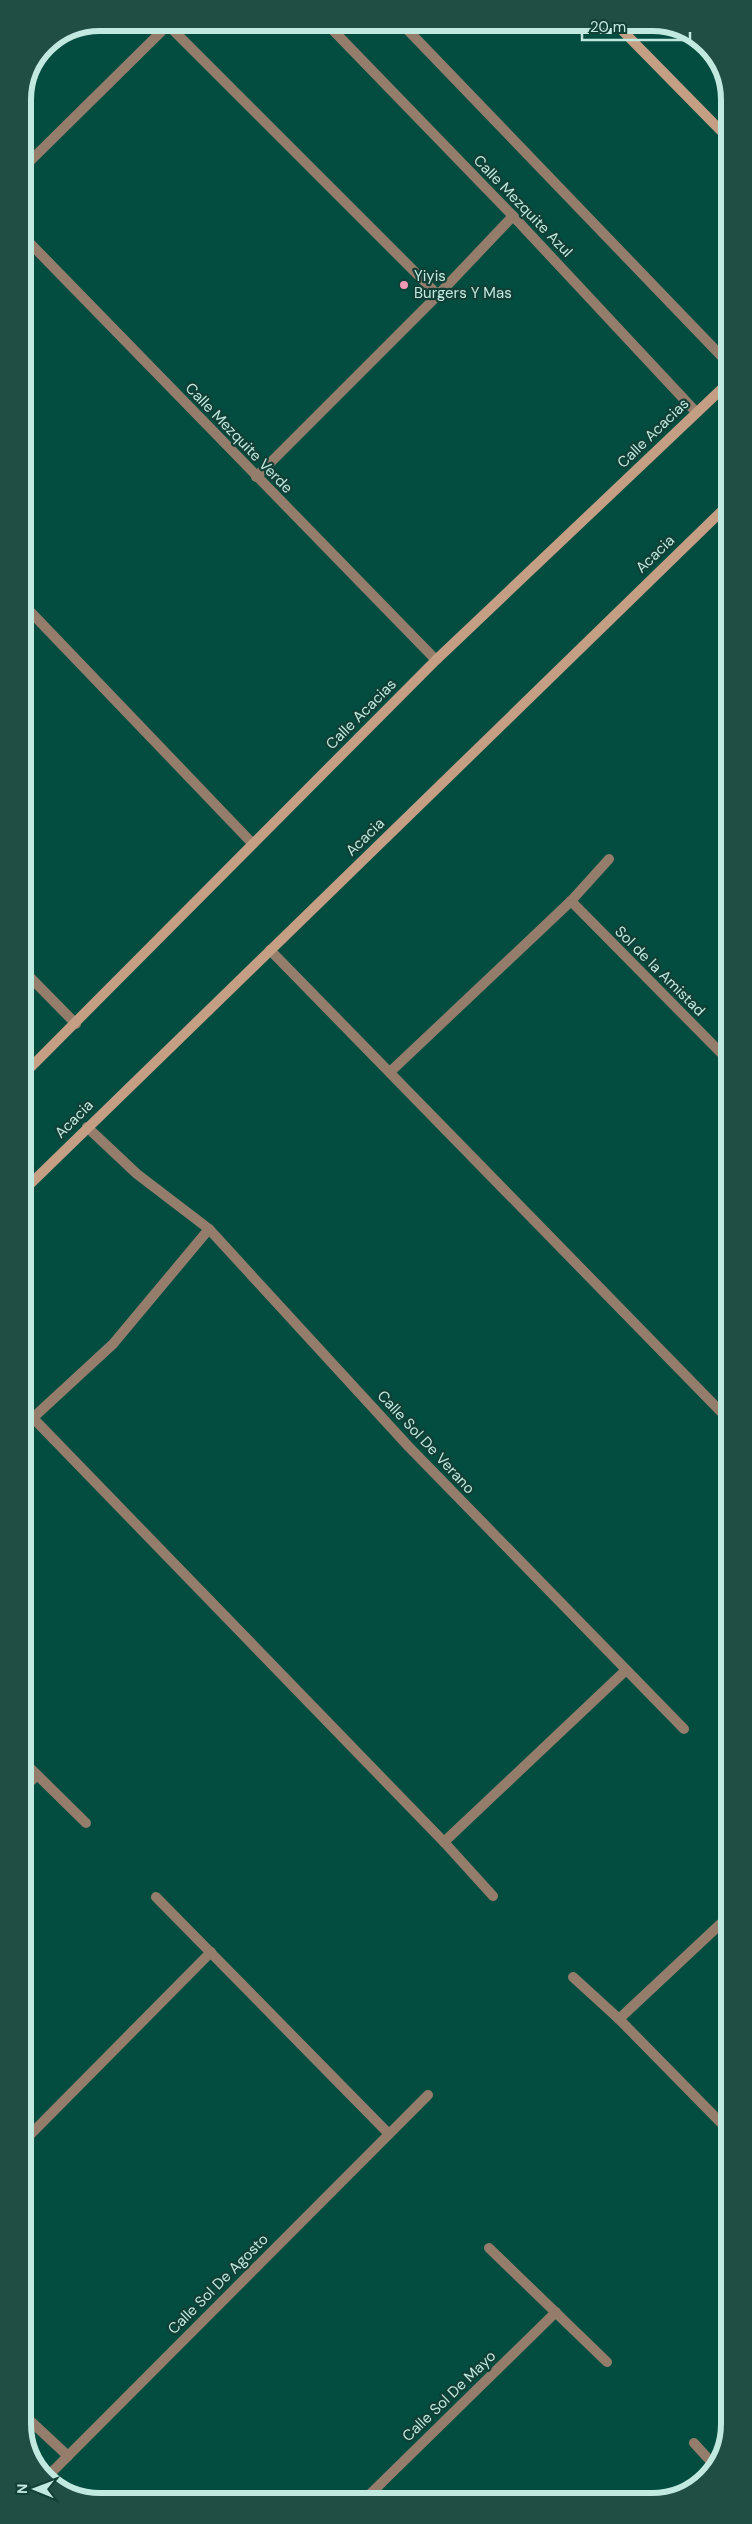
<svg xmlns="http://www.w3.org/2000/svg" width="752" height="2524" font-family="'DM Sans',sans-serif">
<rect width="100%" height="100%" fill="#024c40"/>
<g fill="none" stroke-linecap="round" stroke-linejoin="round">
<g stroke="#957d6c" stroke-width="10">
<path d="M326 23 513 216 696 412"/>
<path d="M401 23 728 363"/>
<path d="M168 25 438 295"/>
<path d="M23 168 170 23"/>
<path d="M23 236 436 660"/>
<path d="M256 477 438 295 513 216"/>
<path d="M23 604 253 844"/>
<path d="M571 901 729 1061"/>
<path d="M270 950 729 1420"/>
<path d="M23 970 76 1024"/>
<path d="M390 1072 571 901 609 859"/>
<path d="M87 1127 137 1174 209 1229 409 1447 684 1729"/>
<path d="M33 1418 444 1842 493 1896"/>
<path d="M23 1427 113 1344 209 1229"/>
<path d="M24 1762 86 1823"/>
<path d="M727 1772 729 1774"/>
<path d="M24 1788 37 1775"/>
<path d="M444 1842 625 1671"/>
<path d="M156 1897 389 2134"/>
<path d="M573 1977 619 2019 729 2131"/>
<path d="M619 2019 729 1916"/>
<path d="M24 2141 211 1952"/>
<path d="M489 2248 607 2362"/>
<path d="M24 2415 68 2456"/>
<path d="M694 2443 714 2465"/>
<path d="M46 2478 428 2095"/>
<path d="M363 2501 556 2312"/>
</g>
<g stroke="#c49f84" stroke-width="10">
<path d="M615 23 728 138"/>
<path d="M23 1075 436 660 728 383"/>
<path d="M23 1191 728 505"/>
</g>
</g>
<circle fill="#f09ab7" stroke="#123f36" stroke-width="2" cx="404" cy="285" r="5"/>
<g text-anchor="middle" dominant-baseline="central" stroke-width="4.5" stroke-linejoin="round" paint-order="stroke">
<g font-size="15" fill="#c2e9df" stroke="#123f36">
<text transform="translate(523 206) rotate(46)">Calle Mezquite Azul</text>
<text transform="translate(653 433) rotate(-44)">Calle Acacias</text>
<text transform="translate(239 438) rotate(46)">Calle Mezquite Verde</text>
<text transform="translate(655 554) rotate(-44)">Acacia</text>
<text transform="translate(361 714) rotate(-45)">Calle Acacias</text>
<text transform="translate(365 837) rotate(-44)">Acacia</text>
<text transform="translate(660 971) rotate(45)">Sol de la Amistad</text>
<text transform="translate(74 1119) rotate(-45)">Acacia</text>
<text transform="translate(426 1442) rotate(47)">Calle Sol De Verano</text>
<text transform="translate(218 2284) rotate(-45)">Calle Sol De Agosto</text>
<text transform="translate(449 2396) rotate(-44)">Calle Sol De Mayo</text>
</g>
<g font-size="15" fill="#c2e9df" stroke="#123f36" text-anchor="start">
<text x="414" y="276">Yiyis<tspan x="414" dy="17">Burgers Y Mas</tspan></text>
</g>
</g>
<path d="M0 0H752V2524H0ZM100 31H652A69 69 0 0 1 721 100V2424A69 69 0 0 1 652 2493H100A69 69 0 0 1 31 2424V100A69 69 0 0 1 100 31Z" fill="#204d44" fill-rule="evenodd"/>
<path fill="none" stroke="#c2e9df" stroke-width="6" d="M100 31H652A69 69 0 0 1 721 100V2424A69 69 0 0 1 652 2493H100A69 69 0 0 1 31 2424V100A69 69 0 0 1 100 31Z"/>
<g transform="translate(35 2489) rotate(271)" stroke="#123f36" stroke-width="4" paint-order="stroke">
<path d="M0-4L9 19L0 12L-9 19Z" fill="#c2e9df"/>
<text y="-8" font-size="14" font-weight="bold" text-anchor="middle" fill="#c2e9df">N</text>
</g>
<path d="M582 32v8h108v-8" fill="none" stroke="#c2e9df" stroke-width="2.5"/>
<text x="590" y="32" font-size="15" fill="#c2e9df" stroke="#123f36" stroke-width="4" paint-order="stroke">20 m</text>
</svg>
